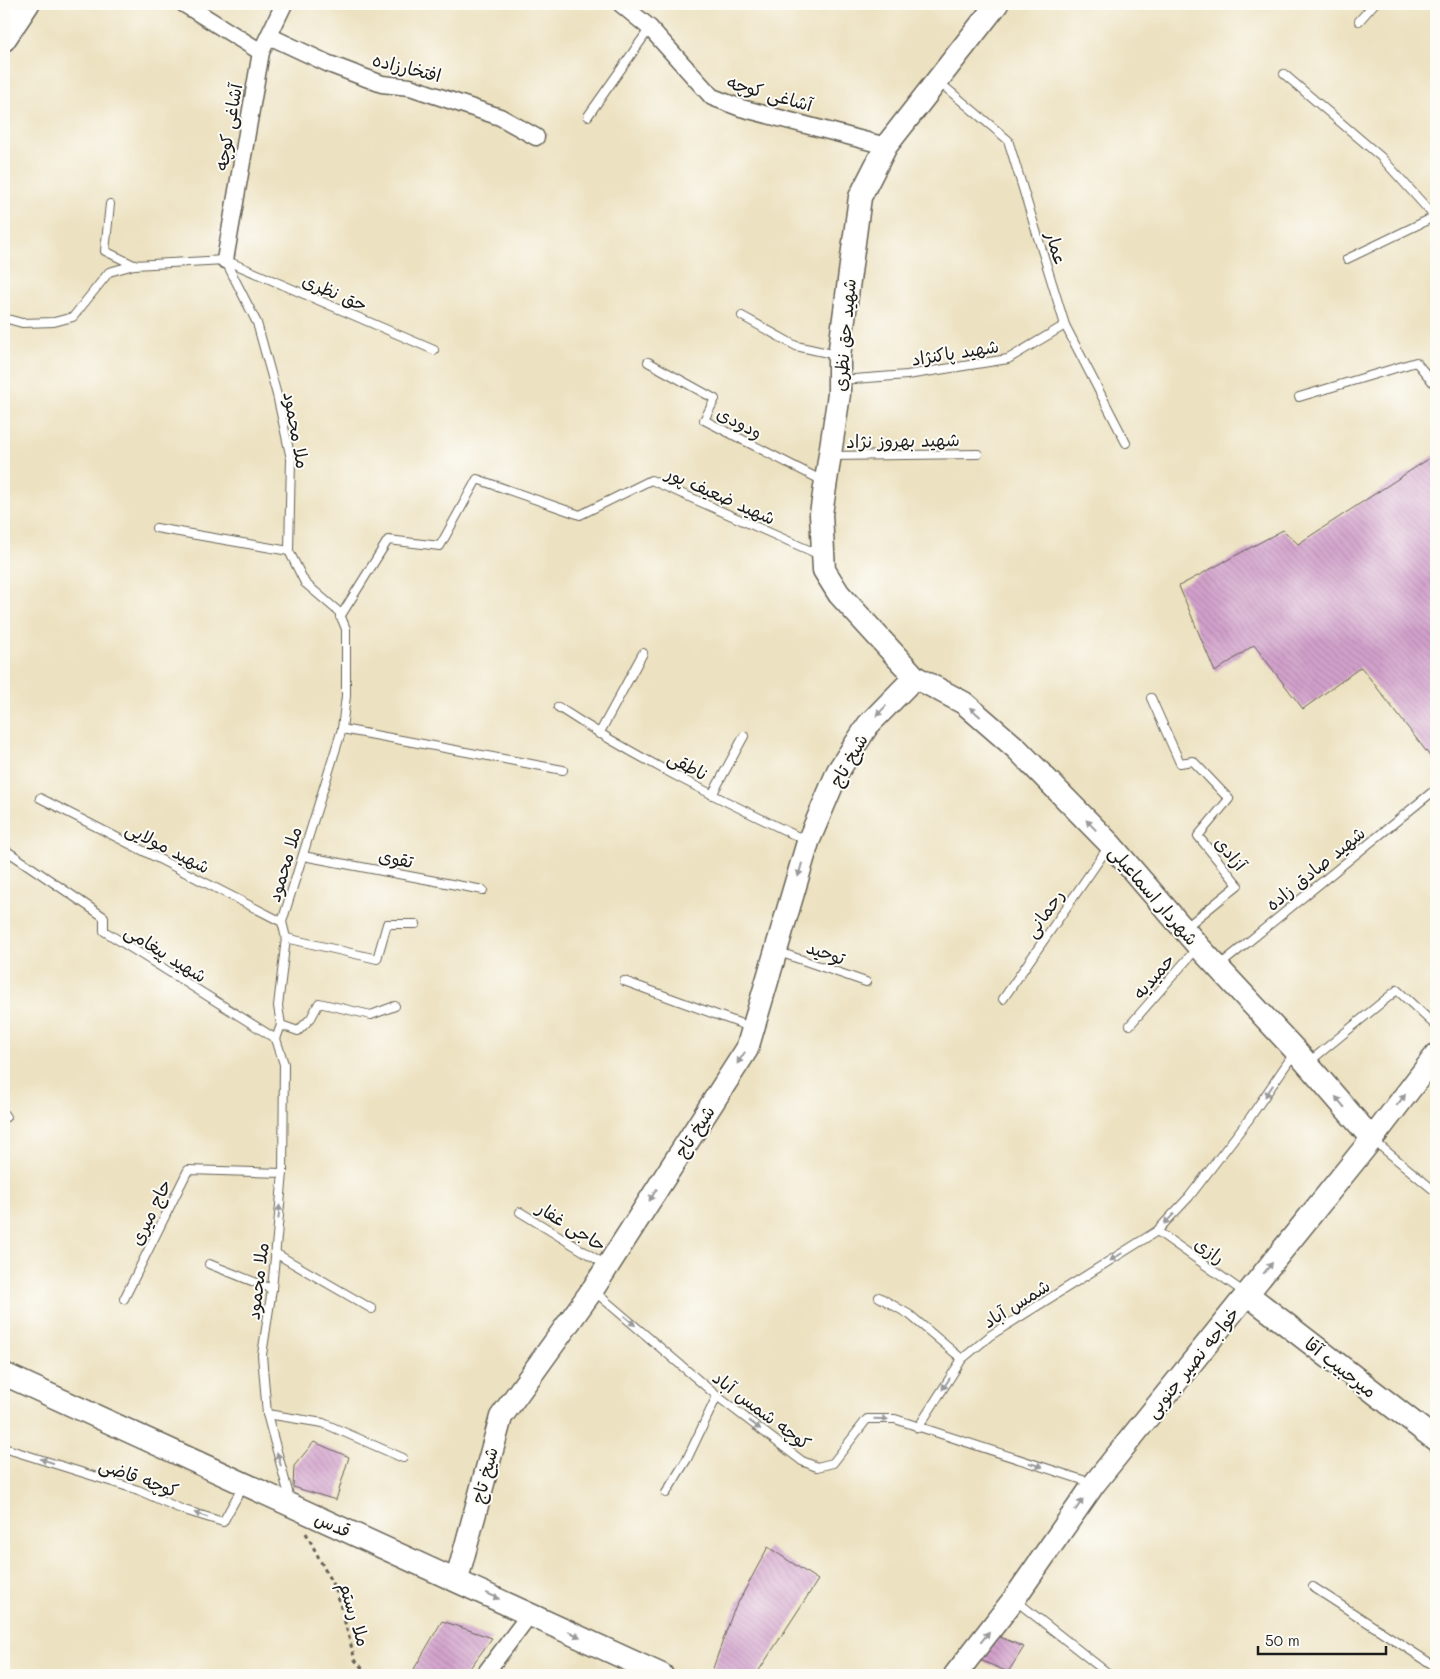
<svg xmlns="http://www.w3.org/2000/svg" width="1440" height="1679" font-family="Mali,'Playpen Sans Arabic',sans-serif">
<defs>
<pattern id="building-back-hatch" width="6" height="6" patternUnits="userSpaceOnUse" patternTransform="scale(1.25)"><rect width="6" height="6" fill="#d1a0cb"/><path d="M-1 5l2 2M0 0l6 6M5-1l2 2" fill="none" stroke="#b389ae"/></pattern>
</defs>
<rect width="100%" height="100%" fill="#fdfcf7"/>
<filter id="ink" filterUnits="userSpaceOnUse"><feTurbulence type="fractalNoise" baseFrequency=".02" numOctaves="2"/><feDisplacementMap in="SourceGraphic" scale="10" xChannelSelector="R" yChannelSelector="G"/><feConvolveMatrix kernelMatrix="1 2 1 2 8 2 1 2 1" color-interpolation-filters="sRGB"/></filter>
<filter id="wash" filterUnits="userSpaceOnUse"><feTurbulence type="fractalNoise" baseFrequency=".0096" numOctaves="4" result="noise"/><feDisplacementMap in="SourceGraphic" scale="20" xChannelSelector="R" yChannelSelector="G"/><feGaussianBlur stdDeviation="1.12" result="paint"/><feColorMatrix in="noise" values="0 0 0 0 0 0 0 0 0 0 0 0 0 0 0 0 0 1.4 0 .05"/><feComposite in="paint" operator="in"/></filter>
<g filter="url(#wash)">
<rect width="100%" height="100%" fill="#ece1c0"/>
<g id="blocks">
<g fill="url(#building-back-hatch)">
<path d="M1436 454V764L1361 667 1303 709 1254 645 1215 672 1179 586 1283 530 1298 544Z"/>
<path d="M314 1442 349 1457 336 1500 293 1487 294 1466Z"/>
<path d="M768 1547 818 1580 756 1675H718L712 1671 733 1612Z"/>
<path d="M442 1621 492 1638 465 1675H422L414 1669Z"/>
<path d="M1000 1637 1024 1647 1008 1672 980 1660Z"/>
</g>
</g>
</g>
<g filter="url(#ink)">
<use href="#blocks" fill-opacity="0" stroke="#656155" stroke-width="1"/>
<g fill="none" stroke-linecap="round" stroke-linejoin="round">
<defs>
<g id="lane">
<path d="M1359 21 1374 4"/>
<path d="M1284 74 1381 157 1435 217"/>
<path d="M939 82 1008 140 1065 325 1126 443"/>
<path d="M588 116 650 28"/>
<path d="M110 204 105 251 134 265"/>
<path d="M1347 259 1436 216"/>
<path d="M225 260 257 323 277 395 291 459 289 551 305 583 339 612 346 629V696L342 729 282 922 286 938 278 1006 281 1025 276 1039 284 1064 283 1173 272 1289 262 1355 267 1414 290 1499"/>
<path d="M742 316 796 346 837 355"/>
<path d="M4 318 22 323 54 322 73 317 109 272 134 265 225 260 434 350"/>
<path d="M648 362 715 399 704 420 823 481"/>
<path d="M841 380 907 375 1008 359 1065 325"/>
<path d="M1299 397 1416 362 1436 386"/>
<path d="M831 456 978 454"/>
<path d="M156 528 289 551"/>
<path d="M340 617 388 540 440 546 477 479 580 515 651 480 820 555"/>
<path d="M1151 698 1180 763 1193 761 1229 799 1198 836 1238 885 1185 928"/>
<path d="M558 707C637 759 722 800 807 841"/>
<path d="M342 729 563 770"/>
<path d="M599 734 643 653"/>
<path d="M712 795 744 736"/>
<path d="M40 798 282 922"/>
<path d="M4 849 104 917V931L276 1039"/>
<path d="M303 856 483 890"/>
<path d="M286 938 377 959 387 924H416"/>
<path d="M779 952 866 982"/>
<path d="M1220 965 1431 793"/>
<path d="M624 981 750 1027"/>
<path d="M1003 999 1109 846"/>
<path d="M281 1025 298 1031 311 1018 319 1003 371 1015 395 1006"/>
<path d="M1130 1025 1197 948"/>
<path d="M1309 1062 1397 990 1436 1026"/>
<path d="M4 1114 6 1117"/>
<path d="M1373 1140 1436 1192"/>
<path d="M520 1212 606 1265"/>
<path d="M1157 1231 1245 1293"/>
<path d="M275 1253 372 1309"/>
<path d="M209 1264 272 1289"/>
<path d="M594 1291 717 1396 802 1461 817 1467 833 1463 867 1419H895L1092 1483"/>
<path d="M879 1297 910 1315 962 1359"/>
<path d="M124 1299 188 1170 283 1173"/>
<path d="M267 1414 323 1423 403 1458"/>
<path d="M918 1428 962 1359 991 1335 1157 1231 1189 1197 1249 1119 1295 1052"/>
<path d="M4 1448 138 1490 181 1509 223 1522 243 1486"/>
<path d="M666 1493 687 1459 717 1396"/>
<path d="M1313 1587 1436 1667"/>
<path d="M1015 1600 1110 1675"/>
</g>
<g id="street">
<path d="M184 4 261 52"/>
<path d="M621 4 650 28 712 97 741 108 886 146"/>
<path d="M269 36 329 64 382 84 410 87 500 117 536 137"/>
<path d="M225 260 261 52 284 4"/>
<path d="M484 1675 530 1614"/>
</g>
<g id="secondary">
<path d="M997 4 886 146 860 197 839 356V394L821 514 824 570 839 594 915 677 964 703 1017 749 1110 844 1199 947 1296 1051 1372 1139"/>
<path d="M4 7 6 4"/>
<path d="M4 40 28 4"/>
<path d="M1247 1294 1436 1440"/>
<path d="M4 1374C223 1475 443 1573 662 1675"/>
<path d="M457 1579 501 1417 593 1289 747 1049 808 842 838 771 868 725 915 677"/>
<path d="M955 1675 1014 1599 1094 1484 1372 1139 1436 1055"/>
</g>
</defs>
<use href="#lane" stroke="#656155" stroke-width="10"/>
<use href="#street" stroke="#656155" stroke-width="19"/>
<use href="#secondary" stroke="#656155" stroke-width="25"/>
<path stroke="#656155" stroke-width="3" stroke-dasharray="4 4" stroke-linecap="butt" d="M306 1533 337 1593 355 1660 368 1675"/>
<use href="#lane" stroke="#fff" stroke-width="8"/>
<use href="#street" stroke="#fff" stroke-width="16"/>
<use href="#secondary" stroke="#fff" stroke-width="22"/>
</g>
<defs><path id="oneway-solid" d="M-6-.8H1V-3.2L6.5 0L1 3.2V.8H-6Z" transform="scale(1.25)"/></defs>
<g fill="#999">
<use href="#oneway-solid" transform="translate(881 711) rotate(134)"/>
<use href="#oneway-solid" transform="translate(975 712) rotate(-139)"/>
<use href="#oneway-solid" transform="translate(1091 825) rotate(-134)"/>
<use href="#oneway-solid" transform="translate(800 870) rotate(106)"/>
<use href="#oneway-solid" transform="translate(741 1058) rotate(123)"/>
<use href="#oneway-solid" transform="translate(1269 1091) rotate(124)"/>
<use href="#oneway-solid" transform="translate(1401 1100) rotate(-52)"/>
<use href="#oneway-solid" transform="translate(1340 1102) rotate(-130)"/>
<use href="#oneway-solid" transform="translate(653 1195) rotate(122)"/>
<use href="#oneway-solid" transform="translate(279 1212) rotate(-85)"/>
<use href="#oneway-solid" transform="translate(1169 1219) rotate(134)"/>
<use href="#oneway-solid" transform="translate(1116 1257) rotate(148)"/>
<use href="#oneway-solid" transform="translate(1268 1268) rotate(-51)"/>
<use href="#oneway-solid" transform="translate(630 1321) rotate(41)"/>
<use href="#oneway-solid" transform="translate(946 1384) rotate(123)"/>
<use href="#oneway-solid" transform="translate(881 1419) rotate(1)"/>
<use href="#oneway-solid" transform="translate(755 1425) rotate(37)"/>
<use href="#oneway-solid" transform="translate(279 1459) rotate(-105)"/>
<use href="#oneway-solid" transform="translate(47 1461) rotate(-163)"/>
<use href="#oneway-solid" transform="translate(1036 1465) rotate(18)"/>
<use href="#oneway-solid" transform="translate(1079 1505) rotate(-55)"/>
<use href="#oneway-solid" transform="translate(201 1515) rotate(-161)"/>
<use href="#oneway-solid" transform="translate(493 1596) rotate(25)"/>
<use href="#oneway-solid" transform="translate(574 1634) rotate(25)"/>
<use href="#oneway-solid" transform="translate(985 1637) rotate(-52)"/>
</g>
</g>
<g text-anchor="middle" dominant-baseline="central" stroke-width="4" stroke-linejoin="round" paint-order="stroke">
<g font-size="18" fill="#1c1c1c" stroke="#fdfcf7">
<text transform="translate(407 67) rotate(14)">افتخارزاده</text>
<text transform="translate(770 93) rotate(16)">آشاغی کوچه</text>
<text transform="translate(228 127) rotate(-80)">آشاغی کوچه</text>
<text transform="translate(1057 248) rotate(73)">عمار</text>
<text transform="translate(335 292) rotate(23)">حق نظری</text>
<text transform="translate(844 335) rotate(-85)">شهید حق نظری</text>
<text transform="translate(955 352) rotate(-9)">شهید پاکنژاد</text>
<text transform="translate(740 422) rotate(27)">ودودی</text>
<text transform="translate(297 430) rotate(80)">ملا محمود</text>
<text transform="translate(903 440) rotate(-1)">شهید بهروز نژاد</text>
<text transform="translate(721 495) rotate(24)">شهید ضعیف پور</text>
<text transform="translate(848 760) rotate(-60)">شیخ تاج</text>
<text transform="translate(688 765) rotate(28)">ناطقی</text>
<text transform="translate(168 847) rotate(27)">شهید مولایی</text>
<text transform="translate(1231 853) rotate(50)">آزادی</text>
<text transform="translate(396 858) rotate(11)">تقوی</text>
<text transform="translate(284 864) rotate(-73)">ملا محمود</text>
<text transform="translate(1315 868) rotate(-39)">شهید صادق زاده</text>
<text transform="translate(1154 895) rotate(49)">شهردار اسماعیلی</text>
<text transform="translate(1044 913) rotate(-55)">رحمانی</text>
<text transform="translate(826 952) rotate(19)">توحید</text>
<text transform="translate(166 953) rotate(32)">شهید پیغامی</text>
<text transform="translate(1153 976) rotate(-49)">حمیدیه</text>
<text transform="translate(694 1131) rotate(-57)">شیخ تاج</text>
<text transform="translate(150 1212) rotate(-64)">حاج میری</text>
<text transform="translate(572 1226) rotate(32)">حاجی غفار</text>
<text transform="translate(1210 1250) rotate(35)">رازی</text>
<text transform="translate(257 1281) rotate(-83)">ملا محمود</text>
<text transform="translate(1016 1303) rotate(-32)">شمس آباد</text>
<text transform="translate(1192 1362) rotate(-51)">خواجه نصیر جنوبی</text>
<text transform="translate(1341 1367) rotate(38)">میرحبیب آقا</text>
<text transform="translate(762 1410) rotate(37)">کوچه شمس آباد</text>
<text transform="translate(484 1475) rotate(-75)">شیخ تاج</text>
<text transform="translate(139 1477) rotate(20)">کوچه قاضی</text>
<text transform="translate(333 1524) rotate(24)">قدس</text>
<text transform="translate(355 1614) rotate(73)">ملا رستم</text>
</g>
</g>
<rect width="1440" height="1679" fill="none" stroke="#fdfcf7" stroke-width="20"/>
<path d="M1258 1646v8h128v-8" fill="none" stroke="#1c1c1c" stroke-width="2.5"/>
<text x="1265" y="1646" font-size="15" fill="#1c1c1c" stroke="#fdfcf7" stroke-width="4" paint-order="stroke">50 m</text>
</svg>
